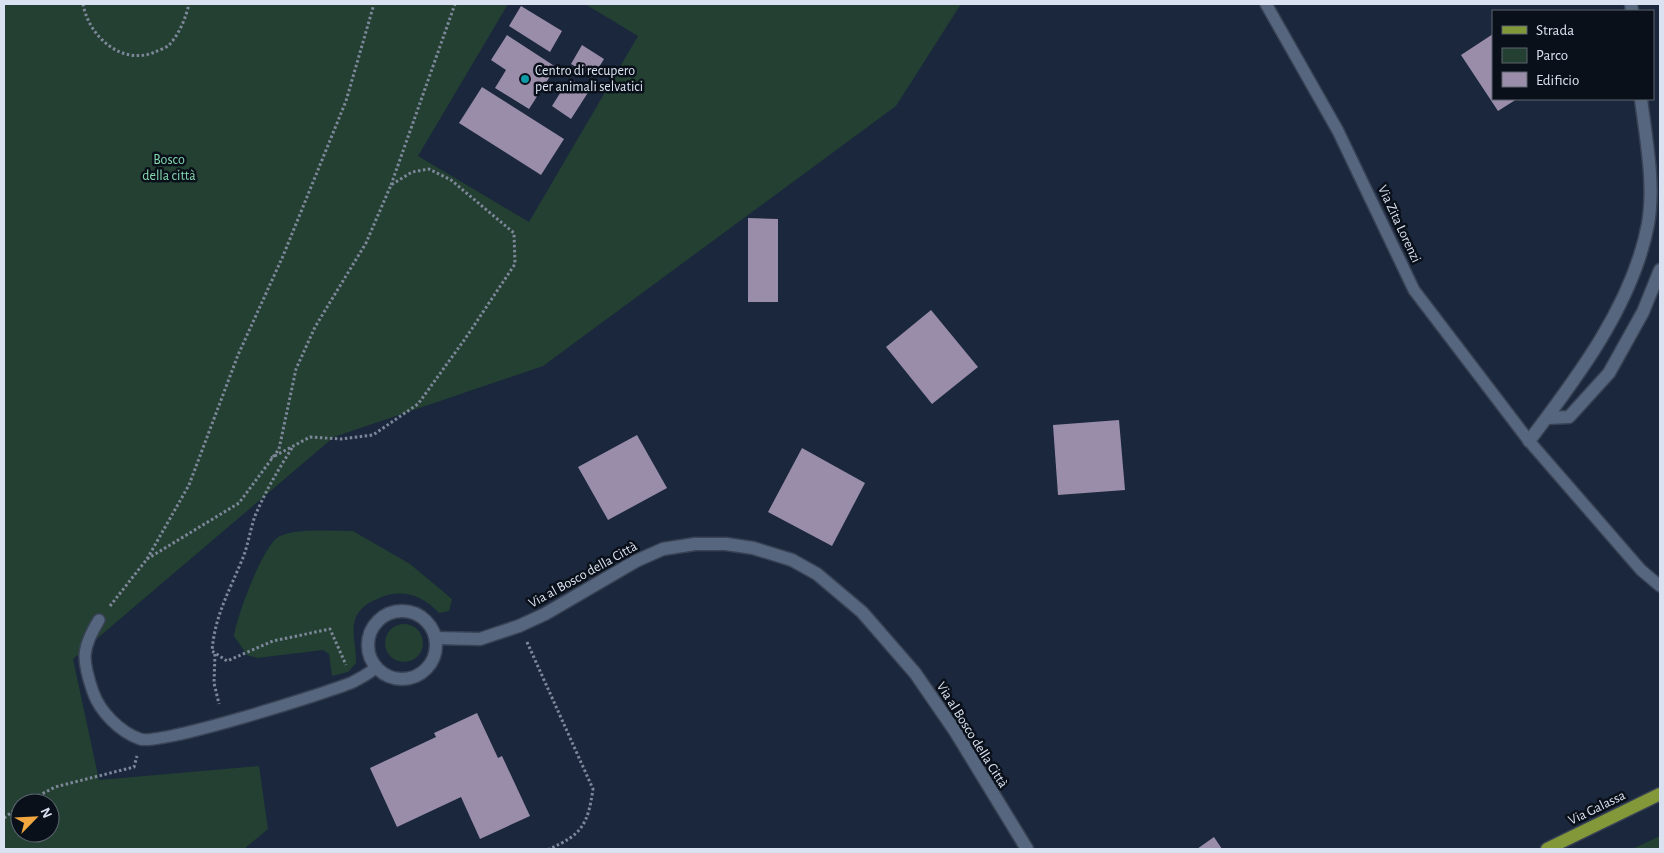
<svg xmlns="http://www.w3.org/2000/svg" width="1664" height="853" font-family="'Alegreya Sans',sans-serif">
<rect width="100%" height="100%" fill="#1a273c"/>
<g fill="#234032" fill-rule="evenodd">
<path d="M4 4H508L418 156 529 222 638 36 585 4H961L896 106 543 366 334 437 73 659 99 780 259 766 268 829 244 849H4ZM20 803H50V833H20Z"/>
<path d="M353 531 410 564 452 599 449 611 439 613C421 594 401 588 377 599 368 603 360 608 356 617 350 631 357 648 356 663L348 672 332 676 329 654 323 650 257 658 247 655 234 636C237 616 263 544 280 536 297 528 334 531 353 531Z"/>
<circle cx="404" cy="643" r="19"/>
<path d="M1660 836V849H1632Z"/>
</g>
<g fill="#9a8da9">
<path d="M521 6 562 31 550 52 509 26Z"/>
<path d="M1493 34V99H1517L1498 111 1461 55Z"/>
<path d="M507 35 556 67 529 109 495 88 506 70 491 60Z"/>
<path d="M582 45 604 59 593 77 571 64Z"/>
<path d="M574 81 589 91 571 119 552 106 562 90 566 93Z"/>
<path d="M482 87 564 139 541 175 459 123Z"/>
<path d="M748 218 778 219V302H748Z"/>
<path d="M931 310 978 367 932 404 886 347Z"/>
<path d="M1119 420 1125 490 1058 495 1053 425Z"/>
<path d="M637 435 667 488 608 520 578 467Z"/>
<path d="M802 448 865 483 832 546 768 512Z"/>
<path d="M477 713 498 758 502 756 530 816 480 839 461 797 397 827 370 768 436 737 434 733Z"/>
<path d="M1214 837 1222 849H1197Z"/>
</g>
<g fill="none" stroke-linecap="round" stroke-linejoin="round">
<defs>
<g id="lane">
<path d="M1266 4 1338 131 1414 290 1529 441 1641 570 1660 586"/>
<path d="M99 620C81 649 82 660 93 692 100 712 120 732 140 739 159 746 327 693 353 682 361 678 369 673 376 668"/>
</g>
<g id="street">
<path d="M1631 4 1632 11"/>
<path d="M1547 418 1569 417 1609 373 1643 312 1660 270"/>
<path d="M1529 441C1577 378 1633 304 1648 224 1655 184 1646 139 1641 99"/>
<circle cx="402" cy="645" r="34"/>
<path d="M436 638 480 639 519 626 545 614 636 561 663 549 695 544H726L753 548 792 560 817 574 862 612 915 673 955 731 1027 849"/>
</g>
<path id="primary" d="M1547 849 1660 794"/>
</defs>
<use href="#lane" stroke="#384254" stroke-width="14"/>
<use href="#street" stroke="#384254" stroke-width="15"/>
<use href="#primary" stroke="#384254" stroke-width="15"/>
<g stroke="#7d8799" stroke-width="3" stroke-dasharray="2.5 2.5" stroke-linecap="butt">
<path d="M83 4C89 37 122 66 155 52 159 50 166 48 169 45 179 35 186 17 189 4"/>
<path d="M391 185 455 4"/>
<path d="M292 448C278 470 265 492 255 516 250 530 248 546 242 560 229 592 215 615 212 651L227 661 273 641 330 629 346 665"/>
<path d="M147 559 239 503 279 449 296 369 315 327 366 243 391 185 412 172 429 169 451 180 514 233 515 264 465 339 418 404 373 435 341 439 310 437 271 458"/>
<path d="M110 606 147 559 189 485 238 355 283 256 346 101 374 4"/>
<path d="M527 642 593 789C588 824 582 835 549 849"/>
<path d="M215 654 214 683 219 704"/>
<path d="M25 803 55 787 134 767 137 756"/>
<path d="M4 818 20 806"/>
</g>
<use href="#lane" stroke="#57667f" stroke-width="11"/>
<use href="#street" stroke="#57667f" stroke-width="12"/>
<use href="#primary" stroke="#839838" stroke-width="12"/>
</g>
<circle fill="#0f9aa8" stroke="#0a1019" stroke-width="2" cx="525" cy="79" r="5"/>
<g text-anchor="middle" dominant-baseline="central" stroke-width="5" stroke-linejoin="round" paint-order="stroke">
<g font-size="14" fill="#dae2f1" stroke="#0a1019" text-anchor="start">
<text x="535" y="71">Centro di recupero<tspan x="535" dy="16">per animali selvatici</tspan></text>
</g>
<g font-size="14" fill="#85d8b0" stroke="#0a1019">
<text x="169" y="160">Bosco<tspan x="169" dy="16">della città</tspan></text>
</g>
<g font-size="14" fill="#dae2f1" stroke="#0a1019">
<text transform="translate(1399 224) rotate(65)">Via Zita Lorenzi</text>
<text transform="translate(583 575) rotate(-29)">Via al Bosco della Città</text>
<text transform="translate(972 735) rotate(58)">Via al Bosco della Città</text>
<text transform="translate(1597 808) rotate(-26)">Via Galassa</text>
</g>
</g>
<rect width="1664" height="853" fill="none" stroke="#dae2f1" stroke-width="10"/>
<rect x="1492" y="10" width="162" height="90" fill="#0a1019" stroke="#5d646f"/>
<rect x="1502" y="26" width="25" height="8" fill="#839838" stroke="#5d646f"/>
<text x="1536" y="35" font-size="15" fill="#dae2f1">Strada</text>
<rect x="1502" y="48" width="25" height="15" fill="#234032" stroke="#5d646f"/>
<text x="1536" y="60" font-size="15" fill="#dae2f1">Parco</text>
<rect x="1502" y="72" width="25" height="15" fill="#9a8da9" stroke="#5d646f"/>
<text x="1536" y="85" font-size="15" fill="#dae2f1">Edificio</text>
<g transform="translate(35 818) rotate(66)"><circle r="24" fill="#0a1019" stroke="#5d646f"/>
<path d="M0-4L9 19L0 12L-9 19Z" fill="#f1a63f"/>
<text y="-8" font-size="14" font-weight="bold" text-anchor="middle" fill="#dae2f1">N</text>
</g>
</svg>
